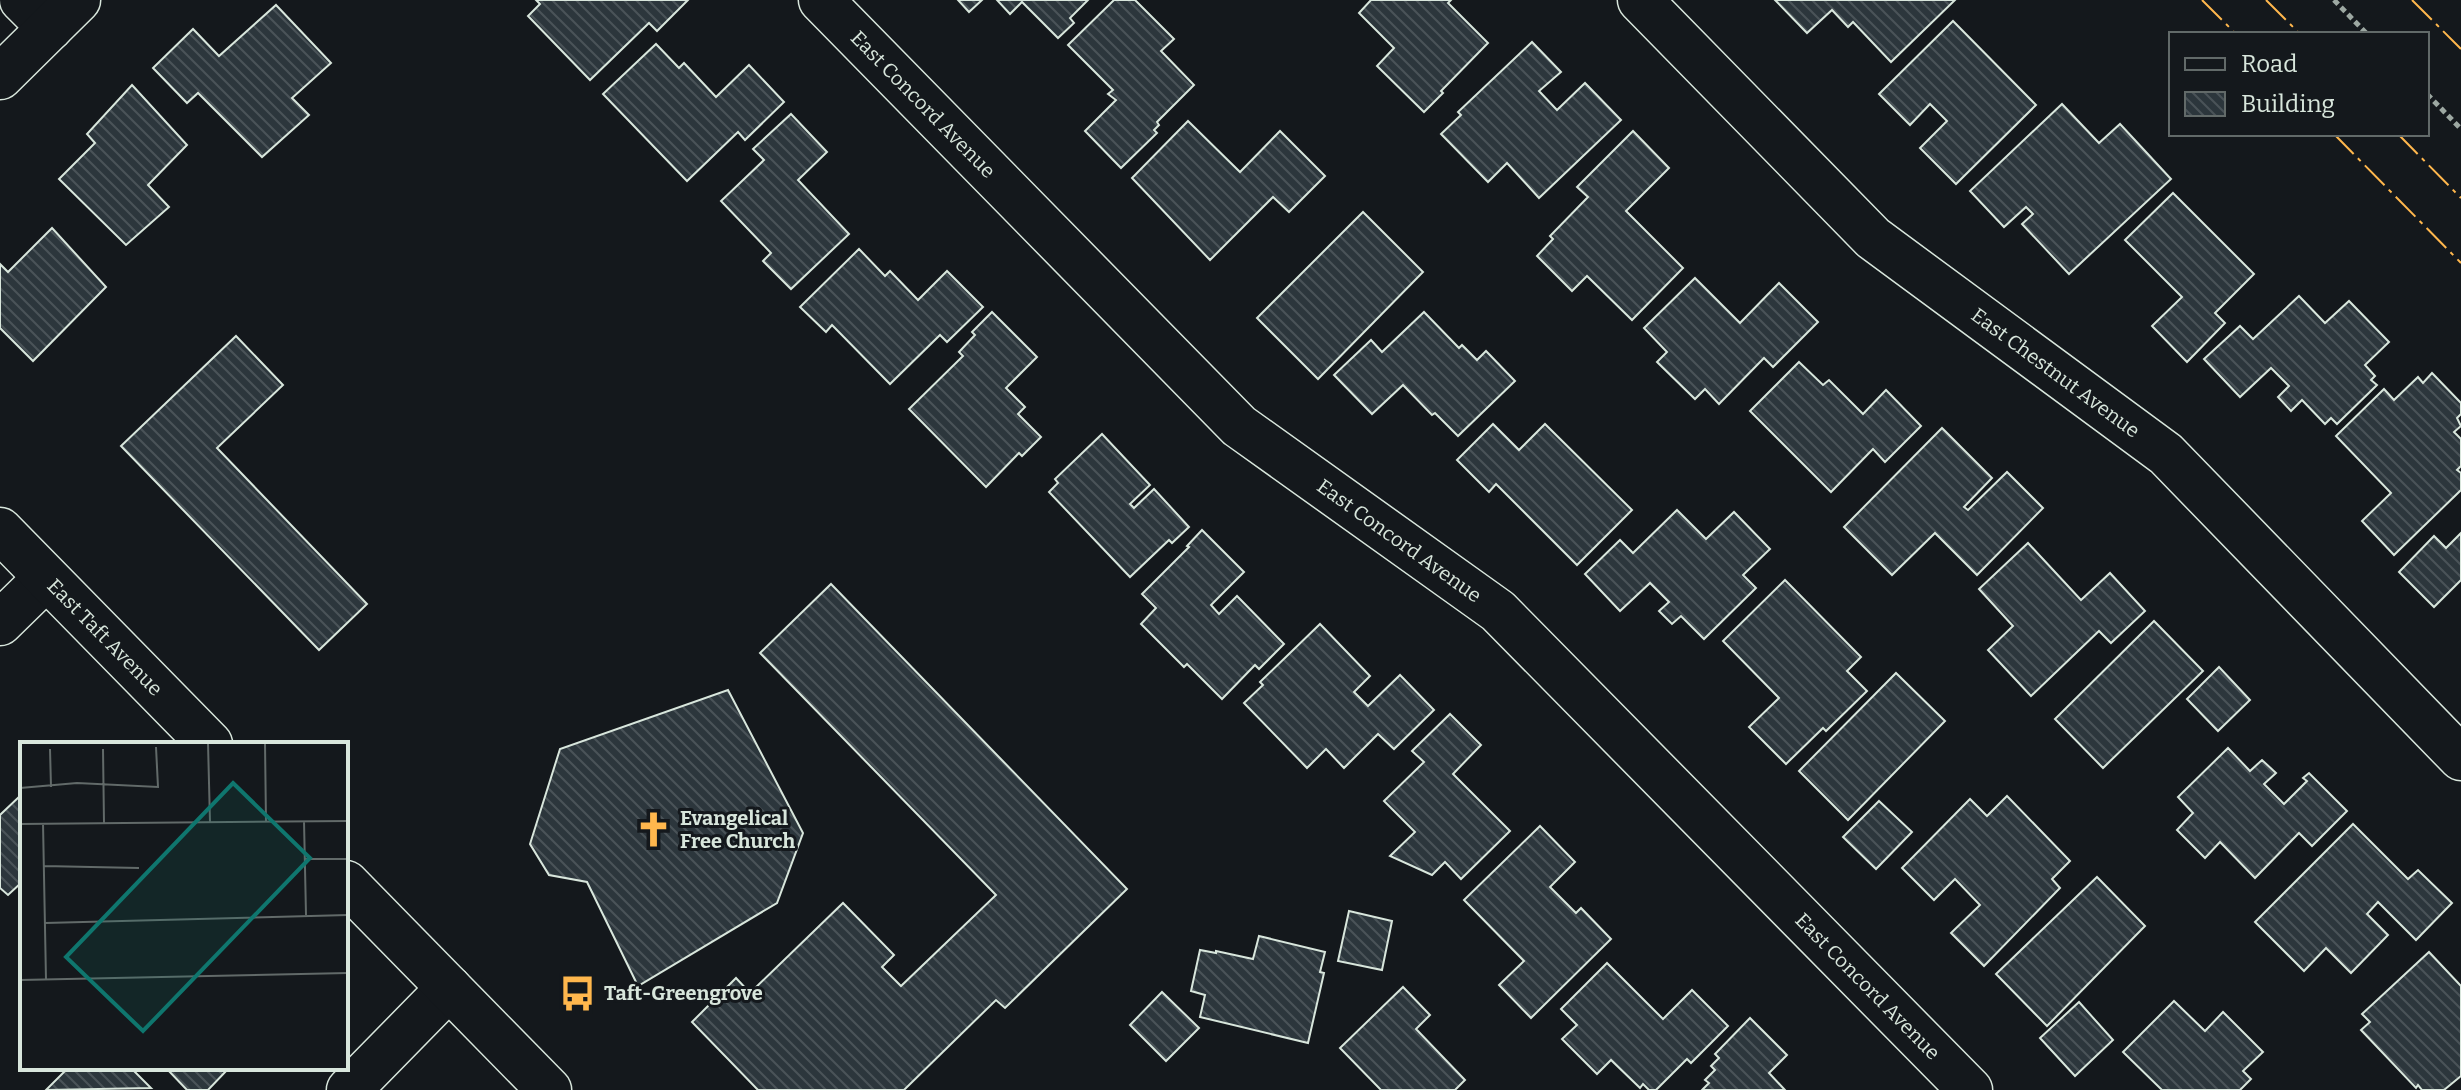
<svg xmlns="http://www.w3.org/2000/svg" width="2461" height="1090" font-family="Bitter,serif">
<defs>
<pattern id="building-back-hatch" width="6" height="6" patternUnits="userSpaceOnUse" patternTransform="scale(2)"><rect width="6" height="6" fill="#2c363c"/><path d="M-1 5l2 2M0 0l6 6M5-1l2 2" fill="none" stroke="#4a5358"/></pattern>
</defs>
<rect width="100%" height="100%" fill="#14181c"/>
<g fill="url(#building-back-hatch)" stroke="#d8e6dc" stroke-width="2">
<path d="M536 0H688L657 31 649 23 590 80 528 16 540 4Z"/>
<path d="M958 0H982L969 12Z"/>
<path d="M997 0H1088L1070 18 1074 23 1058 38 1022 2 1010 14Z"/>
<path d="M1114 0H1135L1174 39 1161 51 1194 85 1157 122 1159 125 1154 130 1157 133 1121 168 1085 131 1116 100 1108 94 1113 90 1068 45Z"/>
<path d="M1371 0H1451L1448 3 1488 43 1441 91 1443 93 1424 112 1377 66 1394 48 1359 13Z"/>
<path d="M1775 0H1955L1891 62 1853 22 1848 27 1832 10 1807 33Z"/>
<path d="M276 5 331 63 292 98 309 115 262 157 198 93 187 103 153 68 193 29 219 56Z"/>
<path d="M1953 21 2036 105 1956 184 1920 148 1947 121 1930 104 1910 125 1879 94Z"/>
<path d="M1532 42 1561 72 1539 91 1557 110 1585 83 1621 120 1539 198 1507 163 1488 182 1441 134 1461 115 1458 112Z"/>
<path d="M656 44 679 68 684 63 716 97 749 65 784 102 745 140 738 132 687 181 603 94Z"/>
<path d="M132 85 187 145 148 185 169 207 126 245 59 179 95 143 87 134Z"/>
<path d="M2062 104 2099 143 2120 124 2171 179 2069 274 2022 224 2033 214 2026 207 2004 227 1970 191Z"/>
<path d="M791 114 827 152 798 180 849 234 791 289 763 261 771 253 721 201 764 160 753 149Z"/>
<path d="M1188 121 1240 172 1280 131 1325 176 1289 212 1273 197 1210 260 1132 178Z"/>
<path d="M1633 131 1669 168 1626 211 1683 268 1632 320 1587 276 1572 291 1537 256 1553 239 1550 236 1588 197 1577 187Z"/>
<path d="M2173 193 2254 274 2215 313 2225 323 2187 362 2152 326 2182 297 2125 240Z"/>
<path d="M1363 212 1423 272 1318 379 1257 318Z"/>
<path d="M52 228 106 287 33 361 0 328V264L8 272Z"/>
<path d="M859 249 885 276 890 271 918 300 947 271 983 307 947 342 940 335 890 384 832 325 826 332 800 307Z"/>
<path d="M1695 278 1740 323 1779 283 1818 322 1773 367 1764 358 1719 404 1705 389 1695 399 1657 362 1667 352 1644 328Z"/>
<path d="M2299 296 2325 323 2349 301 2389 342 2365 365 2375 376 2371 380 2377 385 2337 424 2331 418 2325 424 2302 400 2291 411 2278 397 2289 386 2271 368 2240 397 2204 359 2240 326 2253 339Z"/>
<path d="M992 312 1037 357 1006 388 1025 407 1018 414 1041 437 1022 456 1019 453 986 487 909 409 963 356 959 352 975 335 972 332Z"/>
<path d="M1424 312 1459 348 1462 345 1477 360 1486 351 1515 381 1458 436 1435 413 1432 415 1403 385 1372 414 1334 375 1371 340 1382 352Z"/>
<path d="M236 336 283 385 217 448 367 604 319 650 121 446Z"/>
<path d="M1799 362 1823 385 1829 380 1863 414 1886 390 1921 426 1885 462 1873 449 1831 492 1750 411Z"/>
<path d="M2432 373 2461 403V414L2457 418 2461 426 2454 432 2461 439V466L2457 470 2461 473V490L2394 555 2362 521 2391 493 2336 436 2384 389 2394 400 2418 377 2423 383Z"/>
<path d="M1493 424 1519 450 1545 424 1632 510 1577 565 1496 484 1489 492 1457 460Z"/>
<path d="M1942 428 1992 478 1964 507 1968 510 2007 472 2043 508 1977 575 1935 533 1892 575 1844 527Z"/>
<path d="M1102 434 1150 485 1130 504 1134 508 1154 489 1189 527 1172 543 1169 540 1130 577 1049 492 1058 483 1055 479Z"/>
<path d="M1677 510 1706 539 1734 512 1770 549 1743 575 1756 588 1704 639 1681 616 1672 624 1659 611 1669 602 1650 583 1620 611 1585 574 1620 540 1633 553Z"/>
<path d="M1202 530 1244 572 1211 605 1219 614 1237 596 1284 644 1259 669 1255 665 1222 699 1187 664 1184 667 1141 624 1156 608 1142 594 1189 547 1187 546Z"/>
<path d="M2461 533V580L2434 607 2399 572 2434 536 2446 548Z"/>
<path d="M2028 543 2081 600 2110 573 2145 611 2111 643 2099 631 2031 696 1988 650 2013 626 1979 589Z"/>
<path d="M1785 580 1861 657 1847 671 1867 691 1826 731 1823 728 1786 764 1749 727 1779 698 1723 641Z"/>
<path d="M831 584 1127 889 1005 1008 996 1000 904 1090H758L692 1022 736 978 750 993 843 903 894 955 882 967 901 986 996 895 760 653Z"/>
<path d="M2154 621 2203 671 2103 768 2055 719Z"/>
<path d="M1320 624 1370 676 1354 692 1368 706 1400 675 1434 710 1394 749 1378 734 1344 768 1326 749 1307 768 1244 703 1263 685 1260 682Z"/>
<path d="M2219 667 2250 700 2218 731 2187 699Z"/>
<path d="M1896 673 1945 721 1848 820 1799 771Z"/>
<path d="M728 690 803 833 777 903 638 986 587 882 549 875 530 844 560 749Z"/>
<path d="M1450 714 1481 745 1453 774 1510 831 1461 879 1445 862 1432 875 1390 856 1415 832 1384 801 1424 762 1412 751Z"/>
<path d="M2228 748 2250 771 2262 760 2276 773 2264 784 2284 804 2307 781 2303 778 2309 773 2347 811 2312 846 2299 833 2255 878 2220 842 2205 858 2177 830 2193 813 2178 797Z"/>
<path d="M22 794V882L8 895 0 888V815Z"/>
<path d="M2007 796 2070 861 2052 879 2060 888 1984 966 1951 933 1980 905 1955 879 1934 900 1902 868 1970 799 1987 816Z"/>
<path d="M1879 801 1912 832 1876 869 1843 837Z"/>
<path d="M2353 824 2408 879 2418 870 2452 903 2416 940 2378 902 2367 914 2388 935 2351 973 2326 948 2304 971 2255 922Z"/>
<path d="M1540 826 1575 862 1550 887 1576 913 1581 908 1611 939 1531 1018 1499 985 1524 961 1464 900Z"/>
<path d="M2097 877 2145 926 2047 1026 1996 974Z"/>
<path d="M1349 911 1392 921 1382 970 1338 961Z"/>
<path d="M1259 936 1325 952 1320 972 1324 973 1308 1043 1200 1017 1205 995 1191 991 1200 950 1216 953V951L1253 959Z"/>
<path d="M2429 952 2461 986V1076L2444 1090H2422L2418 1085 2416 1088 2361 1030 2370 1022 2362 1014Z"/>
<path d="M1607 963 1663 1019 1692 990 1728 1026 1691 1063 1687 1059 1656 1090H1649L1643 1084 1640 1088 1611 1060 1597 1074 1562 1039 1577 1025 1561 1009Z"/>
<path d="M1403 987 1430 1015 1416 1029 1465 1080 1455 1090H1381L1340 1048Z"/>
<path d="M1162 992 1199 1028 1166 1061 1130 1025Z"/>
<path d="M2174 1001 2205 1031 2223 1012 2263 1052 2243 1071 2251 1079 2240 1090H2162L2123 1052Z"/>
<path d="M2079 1002 2113 1040 2075 1076 2040 1038Z"/>
<path d="M1750 1018 1787 1055 1769 1073 1785 1090H1702L1709 1083 1705 1080 1715 1070 1711 1066 1719 1058 1715 1054Z"/>
<path d="M68 1068H131L151 1088 46 1090Z"/>
<path d="M166 1068H229L208 1090H187Z"/>
</g>
<g fill="none" stroke-linecap="round" stroke-linejoin="round">
<defs>
<g id="minor">
<path d="M22 0 50 28"/>
<path id="s1" d="M821 0 1239 426 1498 611 1970 1090"/>
<path id="s2" d="M1640 0 1873 238 2166 454 2461 758"/>
<path d="M0 77 78 0"/>
<path d="M0 623 46 578"/>
<path d="M349 1090 449 988"/>
</g>
<g id="major">
<path id="s3" d="M0 530 210 744"/>
<path d="M346 883 549 1090"/>
</g>
</defs>
<use href="#minor" stroke="#d8e6dc" stroke-width="47"/>
<use href="#major" stroke="#d8e6dc" stroke-width="47"/>
<g stroke="#9da8a2" stroke-width="5" stroke-dasharray="6 4" stroke-linecap="butt">
<path d="M2334 0 2367 34"/>
<path d="M2427 94 2461 129"/>
</g>
<use href="#minor" stroke="#14181c" stroke-width="44"/>
<use href="#major" stroke="#14181c" stroke-width="44"/>
<g stroke="#ffb74d" stroke-width="2" stroke-dasharray="28 6 4 6" stroke-linecap="butt">
<path d="M2202 0 2236 34"/>
<path d="M2266 0 2300 34"/>
<path d="M2412 0 2461 49"/>
<path d="M2334 134 2461 263"/>
<path d="M2398 134 2461 198"/>
</g>
</g>
<defs>
<symbol id="church-bare" viewBox="-9 -9 18 18"><path d="M-1.2-6h2.4v3.5h3.3v2.4h-3.3V6h-2.4V-.1h-3.3v-2.4h3.3Z" fill="#ffb74d" stroke="#14181c" stroke-width="2.5" paint-order="stroke"/></symbol>
<symbol id="bus-bare" viewBox="-9 -9 18 18"><path d="M-5-6H5V4H4V6H2V4H-2V6H-4V4H-5ZM-3.5-4V0h7V-4ZM-3.5 1.2v1.5H-2V1.2ZM2 1.2v1.5H3.5V1.2Z" fill="#ffb74d" stroke="#14181c" stroke-width="2.5" paint-order="stroke"/></symbol>
</defs>
<g fill-rule="evenodd">
<use href="#church-bare" x="628" y="804" width="51" height="51"/>
<use href="#bus-bare" x="552" y="968" width="51" height="51"/>
</g>
<g text-anchor="middle" dominant-baseline="central" stroke-width="6" stroke-linejoin="round" paint-order="stroke">
<g font-size="20" fill="#d8e6dc" stroke="#14181c">
<text stroke="none"><textPath href="#s1" startOffset="146">East Concord Avenue</textPath></text>
<text stroke="none"><textPath href="#s2" startOffset="560">East Chestnut Avenue</textPath></text>
<text stroke="none"><textPath href="#s1" startOffset="794">East Concord Avenue</textPath></text>
<text stroke="none"><textPath href="#s3" startOffset="150">East Taft Avenue</textPath></text>
<text stroke="none"><textPath href="#s1" startOffset="1442">East Concord Avenue</textPath></text>
</g>
<g font-size="20" font-weight="bold" fill="#d8e6dc" stroke="#14181c" text-anchor="start">
<text x="680" y="818">Evangelical<tspan x="680" dy="23">Free Church</tspan></text>
<text x="604" y="993">Taft-Greengrove</text>
</g>
</g>
<g transform="translate(20 742)">
<rect width="328" height="328" fill="#14181c"/>
<path fill="none" stroke="#626a69" stroke-width="2" d="M188 1 190 80M245 1 246 80M30 7 31 45M83 7 84 81M0 46 57 41 138 45 136 5M284 79 286 173M23 81 26 238M0 82 328 79M285 117H328M24 124 119 126M25 181 328 173M0 238 328 231"/>
<path fill="#0f766e" fill-opacity="0.15" stroke="#0f766e" stroke-width="4" d="M213 41 290 116 123 289 46 215Z"/>
<rect width="328" height="328" fill="none" stroke="#d8e6dc" stroke-width="4"/>
</g>
<rect x="2169" y="32" width="260" height="104" fill="#14181c" stroke="#626a69" stroke-width="2"/>
<rect x="2185" y="58" width="40" height="12" fill="#14181c" stroke="#626a69" stroke-width="2"/>
<text x="2241" y="72" font-size="24" fill="#d8e6dc">Road</text>
<rect x="2185" y="92" width="40" height="24" fill="url(#building-back-hatch)" stroke="#626a69" stroke-width="2"/>
<text x="2241" y="112" font-size="24" fill="#d8e6dc">Building</text>
</svg>
